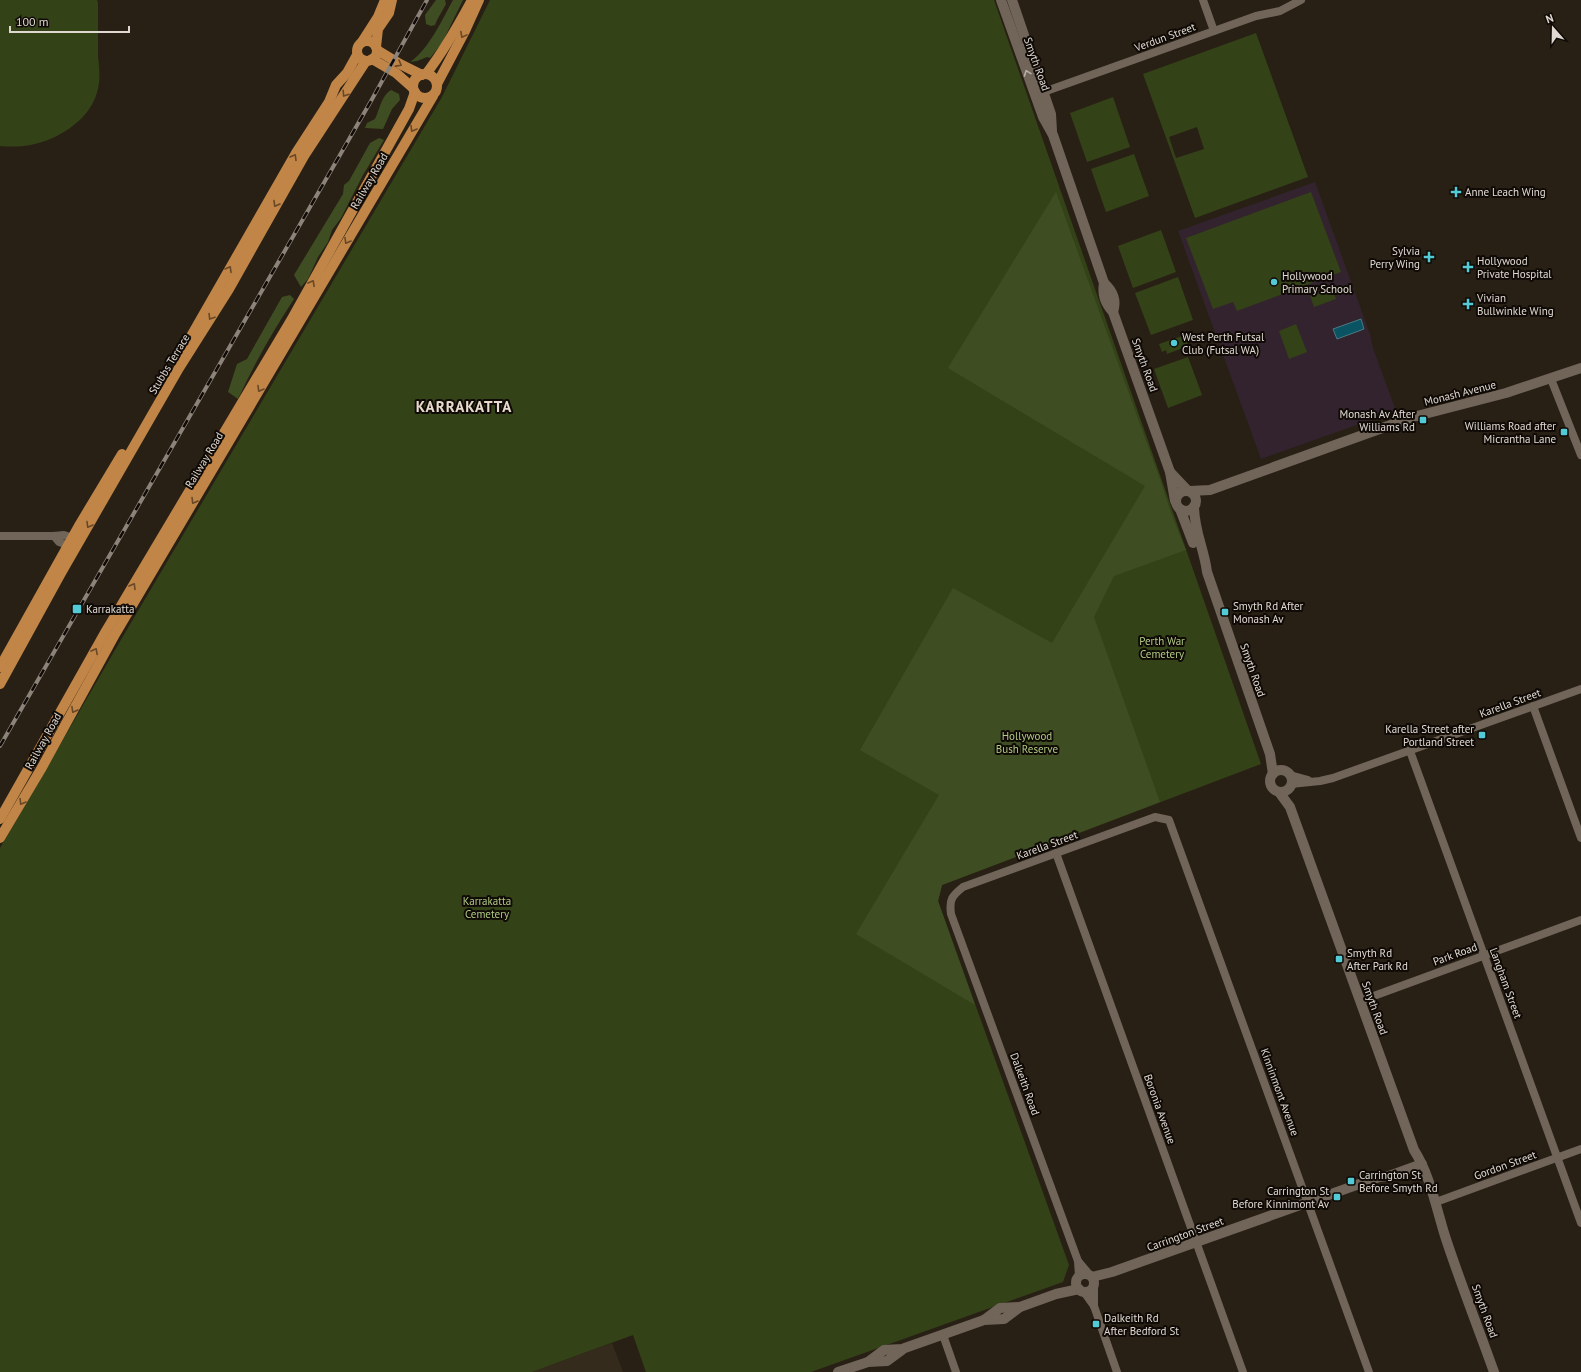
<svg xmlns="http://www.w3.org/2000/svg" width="1581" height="1372" font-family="'PT Sans',sans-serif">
<rect width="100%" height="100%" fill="#292015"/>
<path fill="#352b1c" d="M612 1343 623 1372H532Z"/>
<path fill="#33232e" d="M1315 182 1370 334 1373 348 1396 411 1261 459 1178 231Z"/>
<g fill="#344218" fill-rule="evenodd">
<path d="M0 0H97L98 3C98 21 98 38 98 56 99 65 100 74 99 83 96 108 78 125 57 136 39 145 20 148 0 146Z"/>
<path d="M490 0H994L1261 764 942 885 938 901 1069 1265 1063 1282 811 1372H646L633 1335 532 1372H0V848L122 638 442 97Z"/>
<path d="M1256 33 1308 177 1195 218 1143 74ZM1197 127 1204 149 1176 158 1169 137Z"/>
<path d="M1113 97 1130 147 1087 162 1070 113Z"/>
<path d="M1134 154 1149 196 1106 212 1091 169Z"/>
<path d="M1311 192 1341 272 1237 311 1233 302 1213 309 1186 238Z"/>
<path d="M1161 230 1176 272 1133 288 1118 246Z"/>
<path d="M1178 277 1193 320 1151 335 1135 293Z"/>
<path d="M1332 288 1336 299 1314 307 1310 296Z"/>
<path d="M1296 324 1307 352 1289 359 1279 331Z"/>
<path d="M1188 334 1191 341 1187 343 1188 346 1167 354 1166 350 1162 352 1159 344Z"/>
<path d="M1188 357 1202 395 1168 408 1154 369Z"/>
</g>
<g fill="#3f4e22">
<path d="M436 0H445L446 4 437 20 435 25 431 26 426 24 425 15Z"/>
<path d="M453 0H463L442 43 430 58 427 57 417 61 410 62C429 49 442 20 453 0Z"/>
<path d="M391 90 399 94 400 100 392 109 383 129 365 128 367 123 375 119C380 109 381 96 391 90Z"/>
<path d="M379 138 384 140 363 175 341 218 332 230 328 242 318 257 308 279 301 287 294 275 343 194 344 185 349 181 370 143Z"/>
<path d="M1056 192 1161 482 1172 516 1186 550 1114 576 1094 617 1160 802 942 885 938 901 975 1005 856 934 939 795 860 750 953 588 1052 643 1145 486 948 368Z"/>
<path d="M290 295 294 299C273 331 254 364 238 399L228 392 237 364 247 359 282 297Z"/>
</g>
<path fill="#095362" stroke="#4a7b84" d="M1361 319 1364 329 1337 339 1333 329Z"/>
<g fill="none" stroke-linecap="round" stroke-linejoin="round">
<g stroke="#706558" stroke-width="8">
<path d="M1203 0 1214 31"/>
<path d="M1038 94 1256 16 1280 11 1301 0"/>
<path d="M1551 379 1581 455"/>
<path d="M0 536H54L64 535 76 539"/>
<path d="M54 536 59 542 74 547"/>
<path d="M1533 706 1581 838"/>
<path d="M1410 751 1581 1223"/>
<path d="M1290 775 1308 780"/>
<path d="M1291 784 1320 781 1333 778 1581 689"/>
<path d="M1056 853 1243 1372"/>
<path d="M1360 1001 1581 920"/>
<path d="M1436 1202 1581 1149"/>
<path d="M1078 1261 1089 1274"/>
<path d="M1079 1276 1078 1261 951 914C949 899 952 896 963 887L1155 817 1169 820 1369 1372"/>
<path d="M1084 1292 1094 1306 1117 1372"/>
<path d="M1094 1306V1287"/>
<path d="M943 1335 956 1372"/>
</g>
<g stroke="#706558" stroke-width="10">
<path d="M1194 506C1194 531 1204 548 1207 572L1270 754 1273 774"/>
<path d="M1180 509 1193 543"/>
<circle cx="1281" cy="781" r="11"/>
<path d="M1279 792 1290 807 1414 1150C1430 1175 1436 1207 1445 1236 1460 1282 1478 1327 1494 1372"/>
<circle cx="1085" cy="1283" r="9"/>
<path d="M1092 1277 1112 1272 1379 1177 1389 1176 1422 1164"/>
<path d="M984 1320 1000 1308 1020 1307"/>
<path d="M868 1362 887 1361 902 1350"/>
<path d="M838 1372 868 1362 884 1350 902 1349 984 1320 1004 1319 1020 1307 1056 1294 1079 1289"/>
</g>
<g stroke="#706558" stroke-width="10">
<path d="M1001 0 1043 117 1053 135 1104 283C1102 295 1105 303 1113 312L1170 472 1175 501"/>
<path d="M1012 0 1051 114 1052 131"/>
<path d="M1104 283C1113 291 1117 300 1113 312"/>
<path d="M1170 472 1188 491"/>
<circle cx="1186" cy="501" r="10"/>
<path d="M1190 491 1210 490 1413 417 1506 393 1581 368"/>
</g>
<g stroke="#c08547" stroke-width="10">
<circle cx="367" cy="51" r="10"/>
<path d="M362 42 378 17 385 0"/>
<path d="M376 47 378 29 389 13 392 0"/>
<path d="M377 50 400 64 422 75"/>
<path d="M372 59 396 73 413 88"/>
<path d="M426 74C444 51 458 26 472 0"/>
<circle cx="425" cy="86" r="12"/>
<path d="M437 84 465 31 479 0"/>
<path d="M182 352 296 153 329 102 336 85 347 73 357 55"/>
<path d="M0 667 80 524 122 454"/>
<path d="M0 684 61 573 179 368 229 289 304 156 366 61"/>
<path d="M0 819 106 631 293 317 409 109 415 92"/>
<path d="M0 838 41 769 114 636 433 96"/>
</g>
<defs>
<path id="rail" d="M0 746 371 101 427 0"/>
</defs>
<use href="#rail" stroke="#8c847b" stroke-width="4"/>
<use href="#rail" stroke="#0f0a06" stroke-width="2.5" stroke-dasharray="8" stroke-linecap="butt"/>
</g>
<defs><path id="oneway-chevron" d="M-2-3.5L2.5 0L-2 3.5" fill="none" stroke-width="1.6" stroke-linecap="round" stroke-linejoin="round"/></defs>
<g stroke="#684826">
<use href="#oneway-chevron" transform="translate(463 35) rotate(118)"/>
<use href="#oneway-chevron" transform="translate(399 64) rotate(29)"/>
<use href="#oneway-chevron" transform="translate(345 94) rotate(123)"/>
<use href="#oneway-chevron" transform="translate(413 129) rotate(121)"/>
<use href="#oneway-chevron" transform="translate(294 157) rotate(-59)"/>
<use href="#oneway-chevron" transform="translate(276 204) rotate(120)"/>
<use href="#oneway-chevron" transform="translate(347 241) rotate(120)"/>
<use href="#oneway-chevron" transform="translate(229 269) rotate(-60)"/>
<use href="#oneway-chevron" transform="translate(312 283) rotate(-61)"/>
<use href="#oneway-chevron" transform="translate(211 317) rotate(122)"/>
<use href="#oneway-chevron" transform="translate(260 389) rotate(120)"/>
<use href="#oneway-chevron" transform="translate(194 501) rotate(121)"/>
<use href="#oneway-chevron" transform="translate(89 525) rotate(120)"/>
<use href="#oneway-chevron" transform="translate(133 586) rotate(-59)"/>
<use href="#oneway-chevron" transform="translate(95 651) rotate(-61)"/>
<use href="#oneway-chevron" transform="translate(74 710) rotate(119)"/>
<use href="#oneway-chevron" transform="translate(22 802) rotate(121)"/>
</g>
<use stroke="#b9b0a7" href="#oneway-chevron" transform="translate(1027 73) rotate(-110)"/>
<g fill="#52cbd7" stroke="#0f0a06" stroke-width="1.5">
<path d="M1454 186h4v4h4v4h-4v4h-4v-4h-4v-4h4z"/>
<path d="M1427 251h4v4h4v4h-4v4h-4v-4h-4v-4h4z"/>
<path d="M1466 261h4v4h4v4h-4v4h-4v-4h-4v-4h4z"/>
<circle cx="1274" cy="282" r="4"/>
<path d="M1466 298h4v4h4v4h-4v4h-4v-4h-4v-4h4z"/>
<circle cx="1174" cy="343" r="4"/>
<rect x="1419" y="416" width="8" height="8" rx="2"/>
<rect x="1560" y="428" width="8" height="8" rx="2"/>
<rect x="72" y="604" width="10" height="10" rx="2"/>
<rect x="1221" y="608" width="8" height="8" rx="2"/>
<rect x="1478" y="731" width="8" height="8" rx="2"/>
<rect x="1335" y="955" width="8" height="8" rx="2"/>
<rect x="1347" y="1177" width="8" height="8" rx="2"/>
<rect x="1333" y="1193" width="8" height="8" rx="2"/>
<rect x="1092" y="1320" width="8" height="8" rx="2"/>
</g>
<g text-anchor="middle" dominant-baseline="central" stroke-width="4" stroke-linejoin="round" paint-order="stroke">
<g font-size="11" fill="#e0d9d2" stroke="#0f0a06">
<text transform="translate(1165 37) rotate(-20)">Verdun Street</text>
<text transform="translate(1037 64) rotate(70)">Smyth Road</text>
<text transform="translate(369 181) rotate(-60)">Railway Road</text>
<text transform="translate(169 364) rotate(-59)">Stubbs Terrace</text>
<text transform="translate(1145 365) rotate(70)">Smyth Road</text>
<text transform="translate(1460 393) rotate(-14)">Monash Avenue</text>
<text transform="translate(204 460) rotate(-59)">Railway Road</text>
<text transform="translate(1253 670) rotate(71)">Smyth Road</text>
<text transform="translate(1510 703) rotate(-20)">Karella Street</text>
<text transform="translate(43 741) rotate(-61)">Railway Road</text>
<text transform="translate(1047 845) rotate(-20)">Karella Street</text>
<text transform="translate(1455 954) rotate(-20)">Park Road</text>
<text transform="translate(1506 983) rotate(70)">Langham Street</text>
<text transform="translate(1375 1008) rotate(70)">Smyth Road</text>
<text transform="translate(1025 1084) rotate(70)">Dalkeith Road</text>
<text transform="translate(1280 1092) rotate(70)">Kinninmont Avenue</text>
<text transform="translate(1160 1109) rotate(70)">Boronia Avenue</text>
<text transform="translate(1505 1165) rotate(-20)">Gordon Street</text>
<text transform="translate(1185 1234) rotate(-20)">Carrington Street</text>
<text transform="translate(1485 1311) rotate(70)">Smyth Road</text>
</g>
<g font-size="11" fill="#e0d9d2" stroke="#0f0a06" text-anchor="start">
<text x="1465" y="192">Anne Leach Wing</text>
<text x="1420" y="251" text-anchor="end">Sylvia<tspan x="1420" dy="13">Perry Wing</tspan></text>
<text x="1477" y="261">Hollywood<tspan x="1477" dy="13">Private Hospital</tspan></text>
<text x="1282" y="276">Hollywood<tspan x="1282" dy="13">Primary School</tspan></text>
<text x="1477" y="298">Vivian<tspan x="1477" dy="13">Bullwinkle Wing</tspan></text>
<text x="1182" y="337">West Perth Futsal<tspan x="1182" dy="13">Club (Futsal WA)</tspan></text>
<text x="1415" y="414" text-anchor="end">Monash Av After<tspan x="1415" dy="13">Williams Rd</tspan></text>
<text x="1556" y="426" text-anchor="end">Williams Road after<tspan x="1556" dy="13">Micrantha Lane</tspan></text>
<text x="1233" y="606">Smyth Rd After<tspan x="1233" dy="13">Monash Av</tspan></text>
<text x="86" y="609">Karrakatta</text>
<text x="1474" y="729" text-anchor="end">Karella Street after<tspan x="1474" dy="13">Portland Street</tspan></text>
<text x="1347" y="953">Smyth Rd<tspan x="1347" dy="13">After Park Rd</tspan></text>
<text x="1359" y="1175">Carrington St<tspan x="1359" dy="13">Before Smyth Rd</tspan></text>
<text x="1329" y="1191" text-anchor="end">Carrington St<tspan x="1329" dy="13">Before Kinnimont Av</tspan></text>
<text x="1104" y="1318">Dalkeith Rd<tspan x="1104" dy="13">After Bedford St</tspan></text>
</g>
<g font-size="11" fill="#b1cb84" stroke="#0f0a06">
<text x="1162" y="641">Perth War<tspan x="1162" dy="13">Cemetery</tspan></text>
<text x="1027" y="736">Hollywood<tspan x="1027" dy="13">Bush Reserve</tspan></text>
<text x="487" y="901">Karrakatta<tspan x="487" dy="13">Cemetery</tspan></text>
</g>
<g font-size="15" font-weight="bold" letter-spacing="1" fill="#e8dbcd" stroke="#0f0a06">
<text x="464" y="406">KARRAKATTA</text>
</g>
</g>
<g transform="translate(1553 28) rotate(340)" stroke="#0f0a06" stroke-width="3" paint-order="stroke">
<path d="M0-3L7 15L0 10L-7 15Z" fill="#e0d9d2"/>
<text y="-6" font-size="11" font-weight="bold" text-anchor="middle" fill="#e0d9d2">N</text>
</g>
<path d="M10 26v6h119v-6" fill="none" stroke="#e0d9d2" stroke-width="2"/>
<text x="16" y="26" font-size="12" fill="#e0d9d2" stroke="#0f0a06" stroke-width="3" paint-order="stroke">100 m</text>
</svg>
